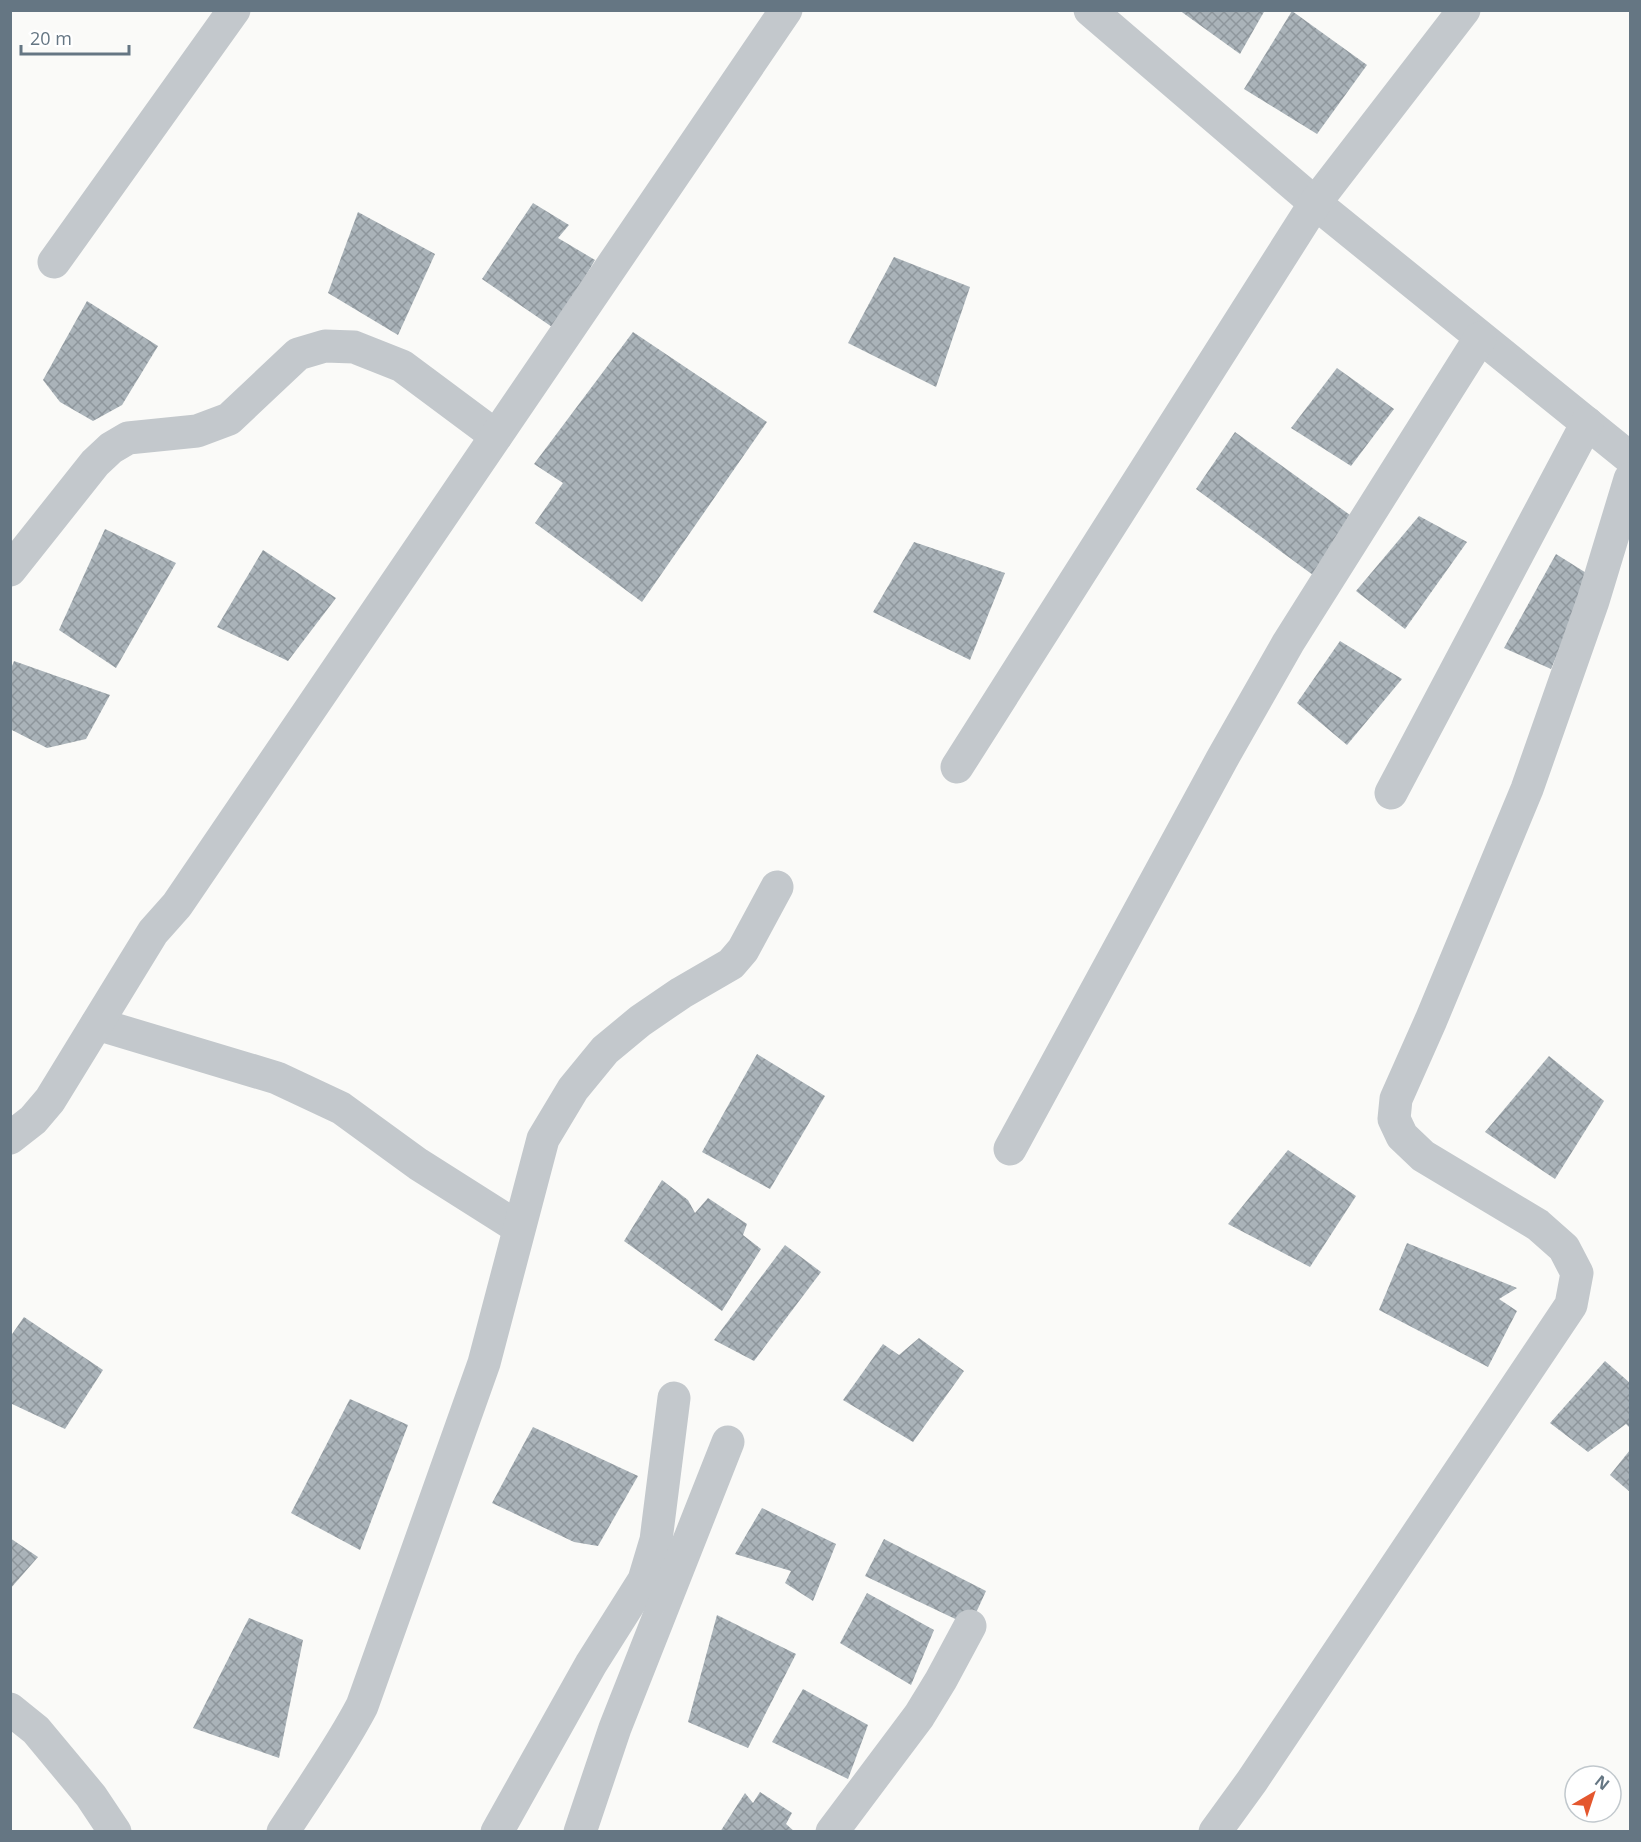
<svg xmlns="http://www.w3.org/2000/svg" width="1641" height="1842" font-family="'Open Sans',sans-serif">
<defs>
<pattern id="building-cross-hatch" width="8" height="8" patternUnits="userSpaceOnUse" patternTransform="scale(1.5)"><rect width="8" height="8" fill="#aab3b9"/><path d="M0 0l8 8M0 8l8-8" fill="none" stroke="#8e969c"/></pattern>
</defs>
<rect width="100%" height="100%" fill="#fafaf8"/>
<g fill="url(#building-cross-hatch)">
<path d="M1179 10H1265L1240 54Z"/>
<path d="M1292 11 1367 65 1317 134 1244 89Z"/>
<path d="M533 203 569 225 558 238 595 260 555 329 482 279Z"/>
<path d="M358 212 435 254 398 335 328 293Z"/>
<path d="M894 257 970 287 936 387 848 343Z"/>
<path d="M87 301 158 346 122 405 93 421 60 402 43 380Z"/>
<path d="M633 332 767 422 642 602 535 523 563 483 534 464Z"/>
<path d="M1337 368 1394 409 1351 466 1291 428Z"/>
<path d="M1235 432 1350 515 1313 575 1196 489Z"/>
<path d="M1419 516 1467 542 1405 629 1356 591Z"/>
<path d="M105 529 176 563 116 668 59 630Z"/>
<path d="M914 542 1005 573 970 660 873 612Z"/>
<path d="M263 550 336 598 288 661 217 627Z"/>
<path d="M1556 554 1591 576 1551 669 1504 648Z"/>
<path d="M1340 641 1402 679 1347 745 1297 703Z"/>
<path d="M14 661 110 695 86 739 47 748 10 729V671Z"/>
<path d="M757 1054 825 1096 770 1189 702 1152Z"/>
<path d="M1549 1056 1604 1101 1555 1179 1485 1132Z"/>
<path d="M1288 1150 1356 1196 1310 1267 1228 1224Z"/>
<path d="M662 1180 688 1200 695 1213 708 1198 747 1224 743 1235 761 1249 722 1311 624 1241Z"/>
<path d="M1407 1243 1517 1288 1499 1299 1517 1311 1488 1367 1379 1310Z"/>
<path d="M785 1245 821 1272 754 1361 714 1340Z"/>
<path d="M24 1317 103 1370 65 1429 10 1403V1337Z"/>
<path d="M919 1338 964 1371 913 1442 843 1400 883 1344 899 1355Z"/>
<path d="M1605 1361 1630 1383V1428L1626 1424 1588 1452 1550 1423Z"/>
<path d="M350 1399 408 1425 360 1550 291 1513Z"/>
<path d="M533 1427 638 1476 598 1546 574 1542 492 1503Z"/>
<path d="M1630 1450V1492L1610 1475Z"/>
<path d="M762 1508 836 1544 813 1601 785 1583 791 1571 735 1554Z"/>
<path d="M10 1538 38 1557 10 1589Z"/>
<path d="M884 1539 986 1591 970 1626 865 1576Z"/>
<path d="M867 1593 934 1630 911 1685 840 1643Z"/>
<path d="M717 1615 796 1654 748 1748 688 1722Z"/>
<path d="M249 1618 303 1640 279 1758 193 1728Z"/>
<path d="M803 1689 868 1725 848 1779 772 1742Z"/>
<path d="M760 1792 792 1813 786 1824 795 1832H720L745 1793 753 1803Z"/>
</g>
<g fill="none" stroke-linecap="round" stroke-linejoin="round">
<g stroke="#c3c8cc" stroke-width="33">
<path d="M1090 10 1315 203 1630 458"/>
<path d="M54 262 234 10"/>
<path d="M10 570 95 463 111 448 128 438 197 431 229 419 298 354 325 346 354 347 402 366 496 436"/>
<path d="M957 767 1315 203 1464 10"/>
<path d="M1391 793 1587 423"/>
<path d="M97 1024 277 1078 341 1108 418 1164 519 1228"/>
<path d="M10 1138 33 1120 50 1100 153 932 177 905 786 10"/>
<path d="M1010 1149 1222 759 1288 643 1480 338"/>
<path d="M10 1709 36 1730 91 1796 115 1832"/>
<path d="M283 1832C310 1790 339 1750 362 1706L484 1363 543 1139 573 1089 605 1050 640 1021 681 993 731 964 743 950 777 887"/>
<path d="M497 1832 591 1664 644 1580 656 1540 674 1398"/>
<path d="M580 1832 615 1728 728 1442"/>
<path d="M832 1832 919 1716 941 1680 970 1626"/>
<path d="M1215 1832 1252 1781 1571 1305 1577 1273 1564 1248 1538 1225 1423 1156 1402 1136 1394 1119 1396 1099 1431 1020 1527 789 1593 601 1630 479"/>
</g>
</g>
<rect width="1641" height="1842" fill="none" stroke="#657683" stroke-width="24"/>
<g transform="translate(1593 1794) rotate(39)"><circle r="28" fill="#ffffff" stroke="#c1c8cd" stroke-width="1.5"/>
<path d="M0-4.5L10 22L0 15L-10 22Z" fill="#e4572e"/>
<text y="-9" font-size="16" font-weight="bold" text-anchor="middle" fill="#657683">N</text>
</g>
<path d="M21 45v9h108v-9" fill="none" stroke="#657683" stroke-width="3"/>
<text x="30" y="45" font-size="18" fill="#657683" stroke="#ffffff" stroke-width="4.5" paint-order="stroke">20 m</text>
</svg>
